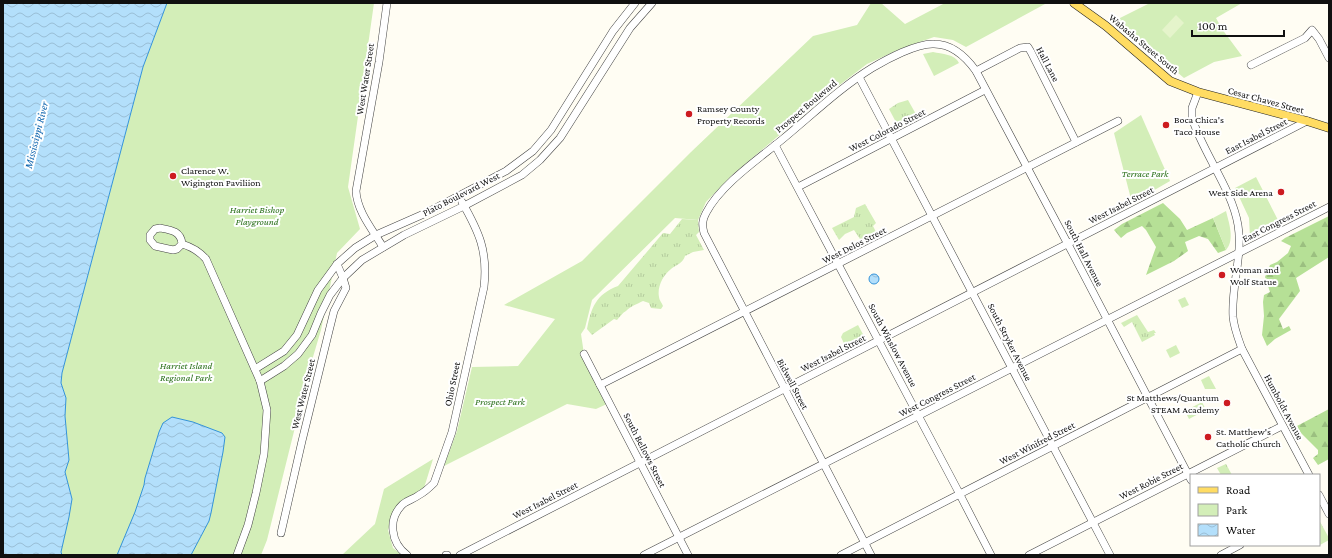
<svg xmlns="http://www.w3.org/2000/svg" width="1332" height="558" font-family="'Crimson Pro',serif">
<defs>
<pattern id="grass-tufts" width="24" height="20" patternUnits="userSpaceOnUse"><rect width="24" height="20" fill="#d3eeb8"/><path d="M3 7l-1-3M5 7V3M7 7l1-3M15 17l-1-3M17 17v-4M19 17l1-3" fill="none" stroke="#b4cb9d"/></pattern>
<pattern id="forest-firs" width="22" height="20" patternUnits="userSpaceOnUse"><rect width="22" height="20" fill="#b6e096"/><path d="M5 1l3.5 6h-7zM16 11l3.5 6h-7z" fill="#9bbf80"/></pattern>
<pattern id="water-waves" width="16" height="10" patternUnits="userSpaceOnUse"><rect width="16" height="10" fill="#b3dffb"/><path d="M0 5q4-4 8 0t8 0" fill="none" stroke="#99bed6"/></pattern>
</defs>
<rect width="100%" height="100%" fill="#fffdf3"/>
<g fill="url(#grass-tufts)">
<path d="M908 100 917 116 898 126 889 109 898 103Z"/>
<path d="M865 204 876 223 873 226 877 234 862 242 854 230 845 234 839 240 832 228 854 217 856 208Z"/>
<path d="M682 219 698 220 699 232 696 235 704 250 693 252 685 256C683 263 676 265 671 269 663 275 657 287 659 297 659 300 662 303 663 306L661 309 651 308 649 303 643 301C637 304 631 306 626 311 622 313 620 317 617 320L614 319 592 335 587 329C591 308 596 294 618 286L663 233 670 234Z"/>
<path d="M1137 315 1148 332 1154 330 1156 333H1154L1155 335 1142 342 1132 322 1124 327 1121 323Z"/>
<path d="M858 325 865 338 846 348 841 337 843 333Z"/>
<path d="M1226 464 1232 475H1221L1217 468Z"/>
<path d="M1319 520 1329 538V540L1318 546Z"/>
</g>
<g fill="url(#forest-firs)">
<path d="M1163 203 1180 219 1187 230 1213 218 1226 250 1218 253 1208 239 1199 236 1185 242 1188 251 1174 261 1146 275 1156 247 1146 230 1142 226 1127 233 1121 238 1114 230 1122 224Z"/>
<path d="M1329 216V257L1296 278 1300 291 1279 319 1283 329 1289 326 1291 330 1275 339 1267 346 1262 335 1264 316 1263 302 1264 295 1270 292 1265 277 1270 265 1277 262 1288 253 1291 246 1281 241 1285 238Z"/>
<path d="M1329 409V459L1318 465 1313 458 1318 454V450L1301 433 1297 426Z"/>
</g>
<g fill="#d3eeb8">
<path d="M167 3H374L348 187 360 229 337 253 321 330 310 367 267 540 261 555H62L61 552 72 499 65 472 69 460 65 416 66 398 61 383 62 373 143 67Z"/>
<path d="M871 3H881L905 24 945 3H1033L1045 4 966 47 953 40 934 37 900 49 867 64 833 90 732 175 706 202 698 220 675 218 592 300 585 328 581 334 584 354 609 403 596 409 567 404 444 466 457 431 472 367 518 366 555 319 504 305 582 261 691 152 813 36 857 25Z"/>
<path d="M1150 3H1242L1216 18 1222 29 1242 56 1214 62 1184 78 1116 20Z"/>
<path d="M933 52C942 54 955 54 959 63L934 76 923 54Z"/>
<path d="M1141 115 1170 181 1132 203 1114 133Z"/>
<path d="M1256 177 1279 222 1250 237 1249 218 1235 188Z"/>
<path d="M1226 211C1229 223 1235 240 1226 250L1213 218Z"/>
<path d="M1185 297 1189 305 1182 308 1178 300Z"/>
<path d="M1176 345 1180 353 1170 358 1166 350Z"/>
<path d="M1209 376 1216 389H1205L1201 380Z"/>
<path d="M1202 402 1206 410 1189 419 1185 411Z"/>
<path d="M433 459 424 488 394 512 388 530 393 548 402 555H342L375 524 384 489Z"/>
</g>
<path fill="#e5f4cb" d="M1176 15 1184 23 1170 38 1162 30Z"/>
<g fill="url(#water-waves)" stroke="#3493d9">
<path d="M3 3H167L143 67 62 373 61 383 66 398 65 416 69 460 65 472 72 499 69 517 61 552 62 555H3Z"/>
<circle cx="874" cy="279" r="5"/>
<path d="M172 417 193 422 222 433 225 437 223 452 211 513 209 521 191 555H117L135 512 144 485 145 478 159 432 163 423Z"/>
</g>
<g fill="none" stroke-linecap="round" stroke-linejoin="round">
<defs>
<g id="minor">
<path d="M1251 65 1305 38 1312 30 1319 39 1329 58"/>
<path d="M976 71 1020 48 1028 47 1031 52 1076 142"/>
<path d="M859 77 1110 555"/>
<path d="M1198 92 1192 108V118C1203 153 1232 189 1238 225 1243 256 1231 286 1233 317 1234 328 1238 338 1242 349L1309 475"/>
<path d="M775 145 956 487 991 555"/>
<path d="M798 187 985 90"/>
<path d="M160 228C171 230 181 231 182 244L177 249 173 250 155 246 150 240V235L155 229Z"/>
<path d="M182 244C192 247 199 251 206 259L260 381 267 410 264 454 256 493 248 525 237 555"/>
<path d="M383 247C372 229 357 211 356 191L379 62 387 3"/>
<path d="M584 354 688 555"/>
<path d="M255 369 284 351 297 335 318 290 337 264 355 248 376 235 426 213 506 171 533 151 551 130 613 31 635 3"/>
<path d="M260 381 284 366 298 354 312 335 321 313 330 295 343 278 362 260 404 235 464 206 522 175 540 160 560 138 630 28 652 3"/>
<path d="M600 385 1118 121"/>
<path d="M1319 495 1329 514"/>
<path d="M281 533 302 441 329 331 334 311 346 288 343 278 337 264"/>
<path d="M407 555C391 543 387 519 403 504 408 500 414 499 419 495 425 492 429 488 434 483L452 432 484 287C488 251 479 232 462 202"/>
<path d="M446 555H447"/>
<path d="M460 555 1307 121"/>
<path d="M644 555 1329 207"/>
<path d="M841 555 1242 349"/>
<path d="M871 555 704 233C702 225 702 220 706 213 721 184 760 158 784 138 813 114 841 87 872 68 887 59 917 43 934 44 952 44 966 57 976 71L1071 250 1191 480"/>
<path d="M1029 555 1282 426"/>
<path d="M1221 555 1240 545"/>
</g>
<path id="major" d="M1074 3 1106 26 1170 81 1198 92 1307 121 1329 128"/>
</defs>
<use href="#minor" stroke="#434343" stroke-width="8"/>
<use href="#major" stroke="#212121" stroke-width="9"/>
<use href="#minor" stroke="#fff" stroke-width="7"/>
<use href="#major" stroke="#ffdc63" stroke-width="8"/>
</g>
<g fill="#cd1b20" stroke="#fff" stroke-width="1.5">
<circle cx="689" cy="114" r="4"/>
<circle cx="1166" cy="125" r="4"/>
<circle cx="173" cy="176" r="4"/>
<circle cx="1281" cy="192" r="4"/>
<circle cx="1222" cy="275" r="4"/>
<circle cx="1227" cy="403" r="4"/>
<circle cx="1208" cy="437" r="4"/>
</g>
<g text-anchor="middle" dominant-baseline="central" stroke-width="4" stroke-linejoin="round" paint-order="stroke">
<g font-size="10" fill="#101010" stroke="#fff">
<text transform="translate(1144 44) rotate(40)">Wabasha Street South</text>
<text transform="translate(1048 64) rotate(62)">Hall Lane</text>
<text transform="translate(365 79) rotate(-81)">West Water Street</text>
<text transform="translate(1266 100) rotate(15)">Cesar Chavez Street</text>
<text transform="translate(806 106) rotate(-40)">Prospect Boulevard</text>
<text transform="translate(887 130) rotate(-27)">West Colorado Street</text>
<text transform="translate(1256 136) rotate(-27)">East Isabel Street</text>
<text transform="translate(461 194) rotate(-27)">Plato Boulevard West</text>
<text transform="translate(1121 205) rotate(-27)">West Isabel Street</text>
<text transform="translate(1279 221) rotate(-27)">East Congress Street</text>
<text transform="translate(854 245) rotate(-27)">West Delos Street</text>
<text transform="translate(1084 253) rotate(63)">South Hall Avenue</text>
<text transform="translate(1010 342) rotate(63)">South Stryker Avenue</text>
<text transform="translate(893 345) rotate(62)">South Winslow Avenue</text>
<text transform="translate(833 353) rotate(-27)">West Isabel Street</text>
<text transform="translate(452 384) rotate(-78)">Ohio Street</text>
<text transform="translate(793 384) rotate(62)">Bidwell Street</text>
<text transform="translate(303 394) rotate(-76)">West Water Street</text>
<text transform="translate(937 395) rotate(-27)">West Congress Street</text>
<text transform="translate(1284 407) rotate(62)">Humboldt Avenue</text>
<text transform="translate(1037 443) rotate(-27)">West Winifred Street</text>
<text transform="translate(645 450) rotate(63)">South Bellows Street</text>
<text transform="translate(1151 481) rotate(-27)">West Robie Street</text>
<text transform="translate(545 500) rotate(-27)">West Isabel Street</text>
</g>
<g font-size="10" fill="#101010" stroke="#fff" text-anchor="start">
<text x="697" y="108">Ramsey County<tspan x="697" dy="12">Property Records</tspan></text>
<text x="1174" y="119">Boca Chica's<tspan x="1174" dy="12">Taco House</tspan></text>
<text x="181" y="170">Clarence W.<tspan x="181" dy="12">Wigington Paviliion</tspan></text>
<text x="1273" y="192" text-anchor="end">West Side Arena</text>
<text x="1230" y="269">Woman and<tspan x="1230" dy="12">Wolf Statue</tspan></text>
<text x="1219" y="397" text-anchor="end">St Matthews/Quantum<tspan x="1219" dy="12">STEAM Academy</tspan></text>
<text x="1216" y="431">St. Matthew's<tspan x="1216" dy="12">Catholic Church</tspan></text>
</g>
<g font-size="10" font-style="italic" fill="#296f19" stroke="#fff">
<text x="1145" y="173">Terrace Park</text>
<text x="257" y="209">Harriet Bishop<tspan x="257" dy="12">Playground</tspan></text>
<text x="186" y="365">Harriet Island<tspan x="186" dy="12">Regional Park</tspan></text>
<text x="500" y="401">Prospect Park</text>
</g>
<g font-size="11" font-style="italic" fill="#0d64ae" stroke="#fff">
<text transform="translate(36 135) rotate(-76)">Mississippi River</text>
</g>
</g>
<rect width="1332" height="558" fill="none" stroke="#101010" stroke-width="8"/>
<rect x="1190" y="474" width="130" height="72" fill="#ffffff" stroke="#9f9f9f"/>
<rect x="1198" y="487" width="20" height="6" fill="#ffdc63" stroke="#9f9f9f"/>
<text x="1226" y="494" font-size="12" fill="#101010">Road</text>
<rect x="1198" y="504" width="20" height="12" fill="#d3eeb8" stroke="#9f9f9f"/>
<text x="1226" y="514" font-size="12" fill="#101010">Park</text>
<rect x="1198" y="524" width="20" height="12" fill="url(#water-waves)" stroke="#9f9f9f"/>
<text x="1226" y="534" font-size="12" fill="#101010">Water</text>
<path d="M1192 30v6h92v-6" fill="none" stroke="#101010" stroke-width="2"/>
<text x="1198" y="30" font-size="12" fill="#101010" stroke="#ffffff" stroke-width="3" paint-order="stroke">100 m</text>
</svg>
